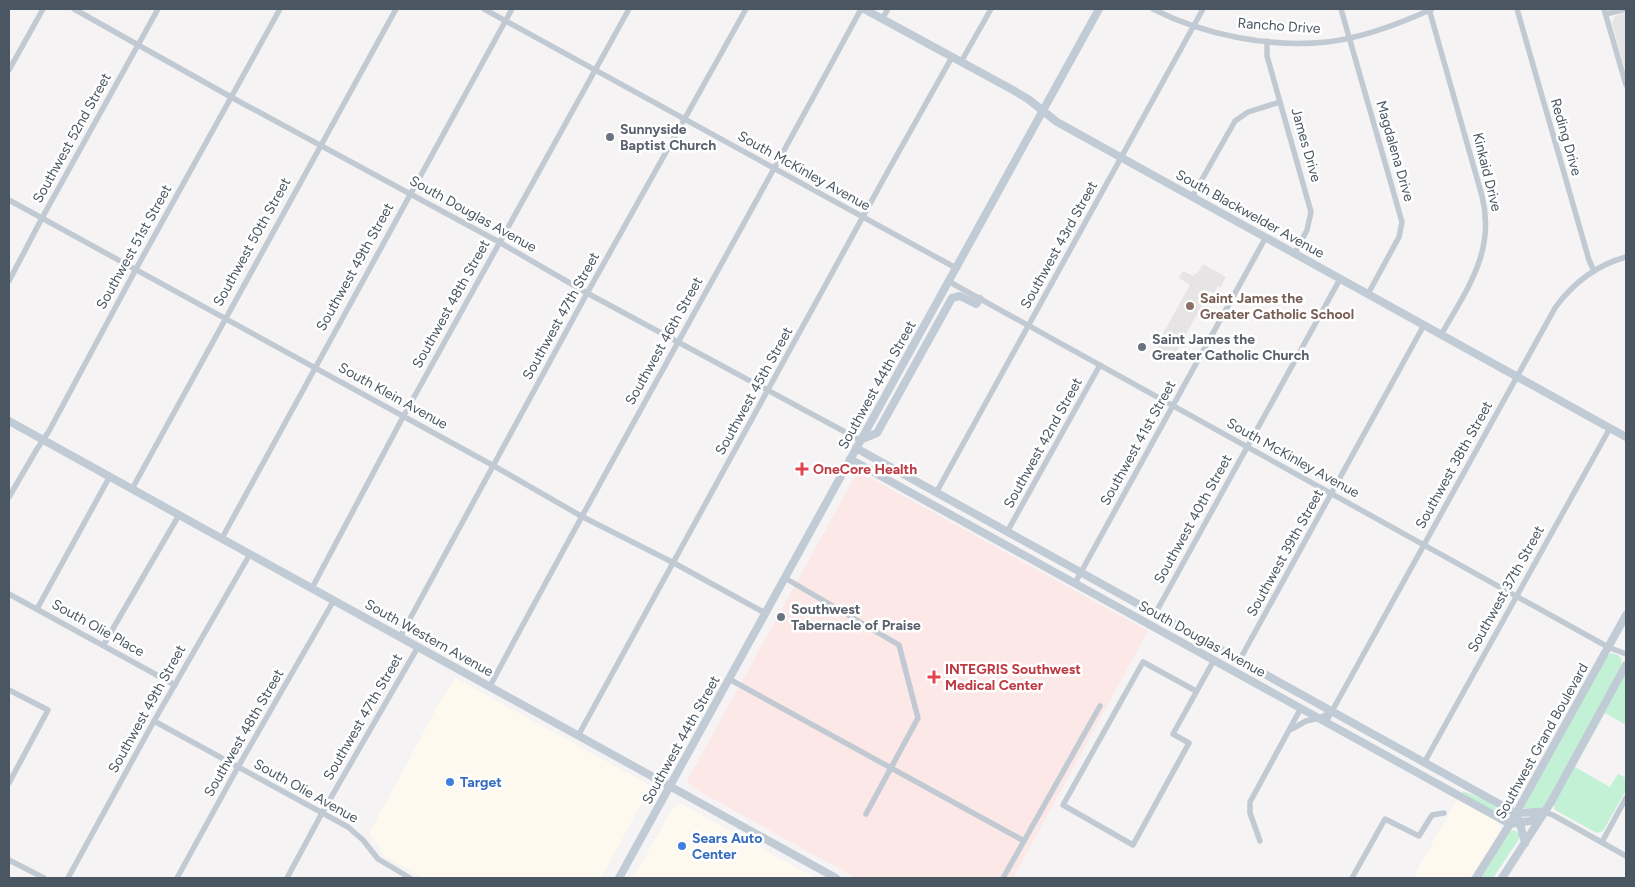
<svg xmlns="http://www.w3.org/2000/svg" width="1635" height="887" font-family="Figtree,sans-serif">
<rect width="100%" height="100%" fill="#f5f3f3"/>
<g fill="#fdf9ef">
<path d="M455 678 651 786 601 878H423L386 857 369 834 437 707Z"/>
<path d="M1460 800 1499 822 1501 828 1499 834 1470 878H1416V872L1456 801Z"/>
<path d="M680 803 736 834 815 878H633L674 806Z"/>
</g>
<g fill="#e6e4e5">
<path d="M1626 12V74L1612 23 1615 16Z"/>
<path d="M1203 264 1226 277 1220 288 1218 286 1214 293 1210 291 1174 356 1156 346 1190 285 1179 278 1183 271 1193 276 1195 273 1197 274Z"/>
</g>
<path fill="#fce8e6" d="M858 471 1148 631 1013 878H856L692 787 687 781Z"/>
<g fill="#c3f1d5">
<path d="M1612 653 1618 655 1621 658 1622 667 1552 792C1543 808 1545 811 1525 808L1524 807 1607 656Z"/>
<path d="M1626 673V725L1605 713 1575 767 1610 787 1618 774 1626 778V790L1603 831 1597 833 1555 810 1554 803Z"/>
<path d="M1463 791 1480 798 1509 814V816L1506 818 1462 793Z"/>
<path d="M1512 830 1518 832 1520 835 1519 839 1493 878H1480L1508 833Z"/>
</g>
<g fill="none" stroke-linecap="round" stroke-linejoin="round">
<g stroke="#c1cad2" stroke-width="5.5">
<path d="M74 9 231 97 499 242 587 293 860 440"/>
<path d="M484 9 956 268"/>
<path d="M1153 9C1204 35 1270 48 1327 42 1363 38 1399 24 1432 9"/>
<path d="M1341 9 1402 222 1399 237 1368 294"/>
<path d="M1429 9 1482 196C1496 251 1467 289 1441 335"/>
<path d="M1517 9 1589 260 1594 271"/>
<path d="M1604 9 1626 85"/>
<path d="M1606 14 1626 9"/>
<path d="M882 19 888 9"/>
<path d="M1267 41V56L1311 212 1307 230 1295 253"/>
<path d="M961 62 991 9"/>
<path d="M9 70 43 9"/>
<path d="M1192 197 1235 121 1248 112 1280 102"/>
<path d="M9 200 494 466 581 516 674 563 765 613"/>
<path d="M9 281 42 218 158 9"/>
<path d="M948 281 1608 647 1626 654"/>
<path d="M132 489 396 9"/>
<path d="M936 493 1203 9"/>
<path d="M9 497 37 449 49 431 136 269 280 9"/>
<path d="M1007 532 1100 365"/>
<path d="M222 538 512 9"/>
<path d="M785 578 899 645 918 718 866 814"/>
<path d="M1075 583 1266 237"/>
<path d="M312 588 403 417 629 9"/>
<path d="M9 594 175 685"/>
<path d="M37 609 110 476"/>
<path d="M1155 614 1340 279"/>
<path d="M400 637 585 297 746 9"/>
<path d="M104 644 179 515"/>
<path d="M1239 661 1424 325"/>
<path d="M729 679 1024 841 1003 878"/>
<path d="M490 686C611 459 739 236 861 9"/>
<path d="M9 690 48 710 9 783"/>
<path d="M1196 691 1143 662 1063 805 1133 845 1189 743 1173 734 1214 660"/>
<path d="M154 721 348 827 363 840 378 859 410 878"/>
<path d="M1326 722 1555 308C1573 283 1597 265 1626 257"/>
<path d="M1292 729 1306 721 1320 718 1331 712"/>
<path d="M578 736 888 171 952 57"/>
<path d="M1424 763 1610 428"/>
<path d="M1544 812 1553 815 1626 856"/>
<path d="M1024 841 1100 706"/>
<path d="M1260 841 1250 813V802L1301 708"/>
<path d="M1602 842 1626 798"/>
<path d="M9 860 44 878"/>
<path d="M68 878 154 721 250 554"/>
<path d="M177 878 238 767 334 600"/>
<path d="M287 878 322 813 418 647"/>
<path d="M1352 878 1385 819 1419 836 1432 815 1444 813"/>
</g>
<g stroke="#c1cbd6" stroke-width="8">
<path d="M864 9 1013 90 1028 99 1057 122 1086 138 1626 437"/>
<path d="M9 421 836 878"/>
<path d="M860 440 877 433 952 298 960 296 976 304 980 299"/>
<path d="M856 448 1512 811C1520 815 1534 811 1544 812"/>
<path d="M850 459 1510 824 1530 821 1544 812"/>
<path d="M1519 820 1525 843"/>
<path d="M619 878 1099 9"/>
<path d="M1476 878 1510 824 1626 615"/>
<path d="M1502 878 1551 802 1626 665"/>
</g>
</g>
<g fill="#6b7280" stroke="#fff" stroke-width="2">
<circle cx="610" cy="137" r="5"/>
<circle cx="1142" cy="347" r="5"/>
<circle cx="781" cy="617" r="5"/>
</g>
<circle fill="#8d6e63" stroke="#fff" stroke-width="2" cx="1190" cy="306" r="5"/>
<g fill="#e0444e" stroke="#fff" stroke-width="2">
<path d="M799.5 461.5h5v5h5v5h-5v5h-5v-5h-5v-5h5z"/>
<path d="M931.5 669.5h5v5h5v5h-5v5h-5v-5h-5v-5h5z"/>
</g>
<g fill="#3f7fe0" stroke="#fff" stroke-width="2">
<circle cx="450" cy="782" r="5"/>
<circle cx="682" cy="846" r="5"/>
</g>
<g text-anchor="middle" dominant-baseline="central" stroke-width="5" stroke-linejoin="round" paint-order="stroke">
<g font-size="14" fill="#4a5661" stroke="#fff">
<text transform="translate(1279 26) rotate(4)">Rancho Drive</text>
<text transform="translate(1566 137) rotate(74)">Reding Drive</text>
<text transform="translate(72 138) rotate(-61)">Southwest 52nd Street</text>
<text transform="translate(1306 145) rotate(74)">James Drive</text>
<text transform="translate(1395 151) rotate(74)">Magdalena Drive</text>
<text transform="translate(804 171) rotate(29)">South McKinley Avenue</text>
<text transform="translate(1487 172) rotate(76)">Kinkaid Drive</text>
<text transform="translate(473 214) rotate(29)">South Douglas Avenue</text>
<text transform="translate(1250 214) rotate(29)">South Blackwelder Avenue</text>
<text transform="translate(252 242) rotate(-61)">Southwest 50th Street</text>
<text transform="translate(1059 245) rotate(-61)">Southwest 43rd Street</text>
<text transform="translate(134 247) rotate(-61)">Southwest 51st Street</text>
<text transform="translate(355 267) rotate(-61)">Southwest 49th Street</text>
<text transform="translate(451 304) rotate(-61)">Southwest 48th Street</text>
<text transform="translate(561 316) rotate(-61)">Southwest 47th Street</text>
<text transform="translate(664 341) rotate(-61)">Southwest 46th Street</text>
<text transform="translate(877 385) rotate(-61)">Southwest 44th Street</text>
<text transform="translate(754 391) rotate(-61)">Southwest 45th Street</text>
<text transform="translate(393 396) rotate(29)">South Klein Avenue</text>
<text transform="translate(1043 443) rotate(-61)">Southwest 42nd Street</text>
<text transform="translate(1138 443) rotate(-61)">Southwest 41st Street</text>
<text transform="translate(1293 458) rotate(29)">South McKinley Avenue</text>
<text transform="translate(1454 465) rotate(-61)">Southwest 38th Street</text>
<text transform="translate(1193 519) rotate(-61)">Southwest 40th Street</text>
<text transform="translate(1285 553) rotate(-61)">Southwest 39th Street</text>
<text transform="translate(1506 589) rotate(-61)">Southwest 37th Street</text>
<text transform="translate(98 628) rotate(29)">South Olie Place</text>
<text transform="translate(429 638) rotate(29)">South Western Avenue</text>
<text transform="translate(1202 639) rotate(29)">South Douglas Avenue</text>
<text transform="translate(147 709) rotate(-61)">Southwest 49th Street</text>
<text transform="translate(363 717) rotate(-60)">Southwest 47th Street</text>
<text transform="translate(244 733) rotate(-60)">Southwest 48th Street</text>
<text transform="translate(681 740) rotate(-61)">Southwest 44th Street</text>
<text transform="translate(1542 741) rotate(-61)">Southwest Grand Boulevard</text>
<text transform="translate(306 791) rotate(29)">South Olie Avenue</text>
</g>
<g font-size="14" font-weight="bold" fill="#5b616d" stroke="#fff" text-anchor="start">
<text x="620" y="129">Sunnyside<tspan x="620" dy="16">Baptist Church</tspan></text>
<text x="1152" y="339">Saint James the<tspan x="1152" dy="16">Greater Catholic Church</tspan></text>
<text x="791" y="609">Southwest<tspan x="791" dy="16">Tabernacle of Praise</tspan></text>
</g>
<g font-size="14" font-weight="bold" fill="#785e54" stroke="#fff" text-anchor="start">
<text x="1200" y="298">Saint James the<tspan x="1200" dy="16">Greater Catholic School</tspan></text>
</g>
<g font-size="14" font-weight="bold" fill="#be3a42" stroke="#fff" text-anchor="start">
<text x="813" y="469">OneCore Health</text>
<text x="945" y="669">INTEGRIS Southwest<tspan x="945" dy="16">Medical Center</tspan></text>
</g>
<g font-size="14" font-weight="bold" fill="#366cbe" stroke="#fff" text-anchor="start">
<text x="460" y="782">Target</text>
<text x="692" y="838">Sears Auto<tspan x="692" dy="16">Center</tspan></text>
</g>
</g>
<rect width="1635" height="887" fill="none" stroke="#4a5661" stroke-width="20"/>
</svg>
